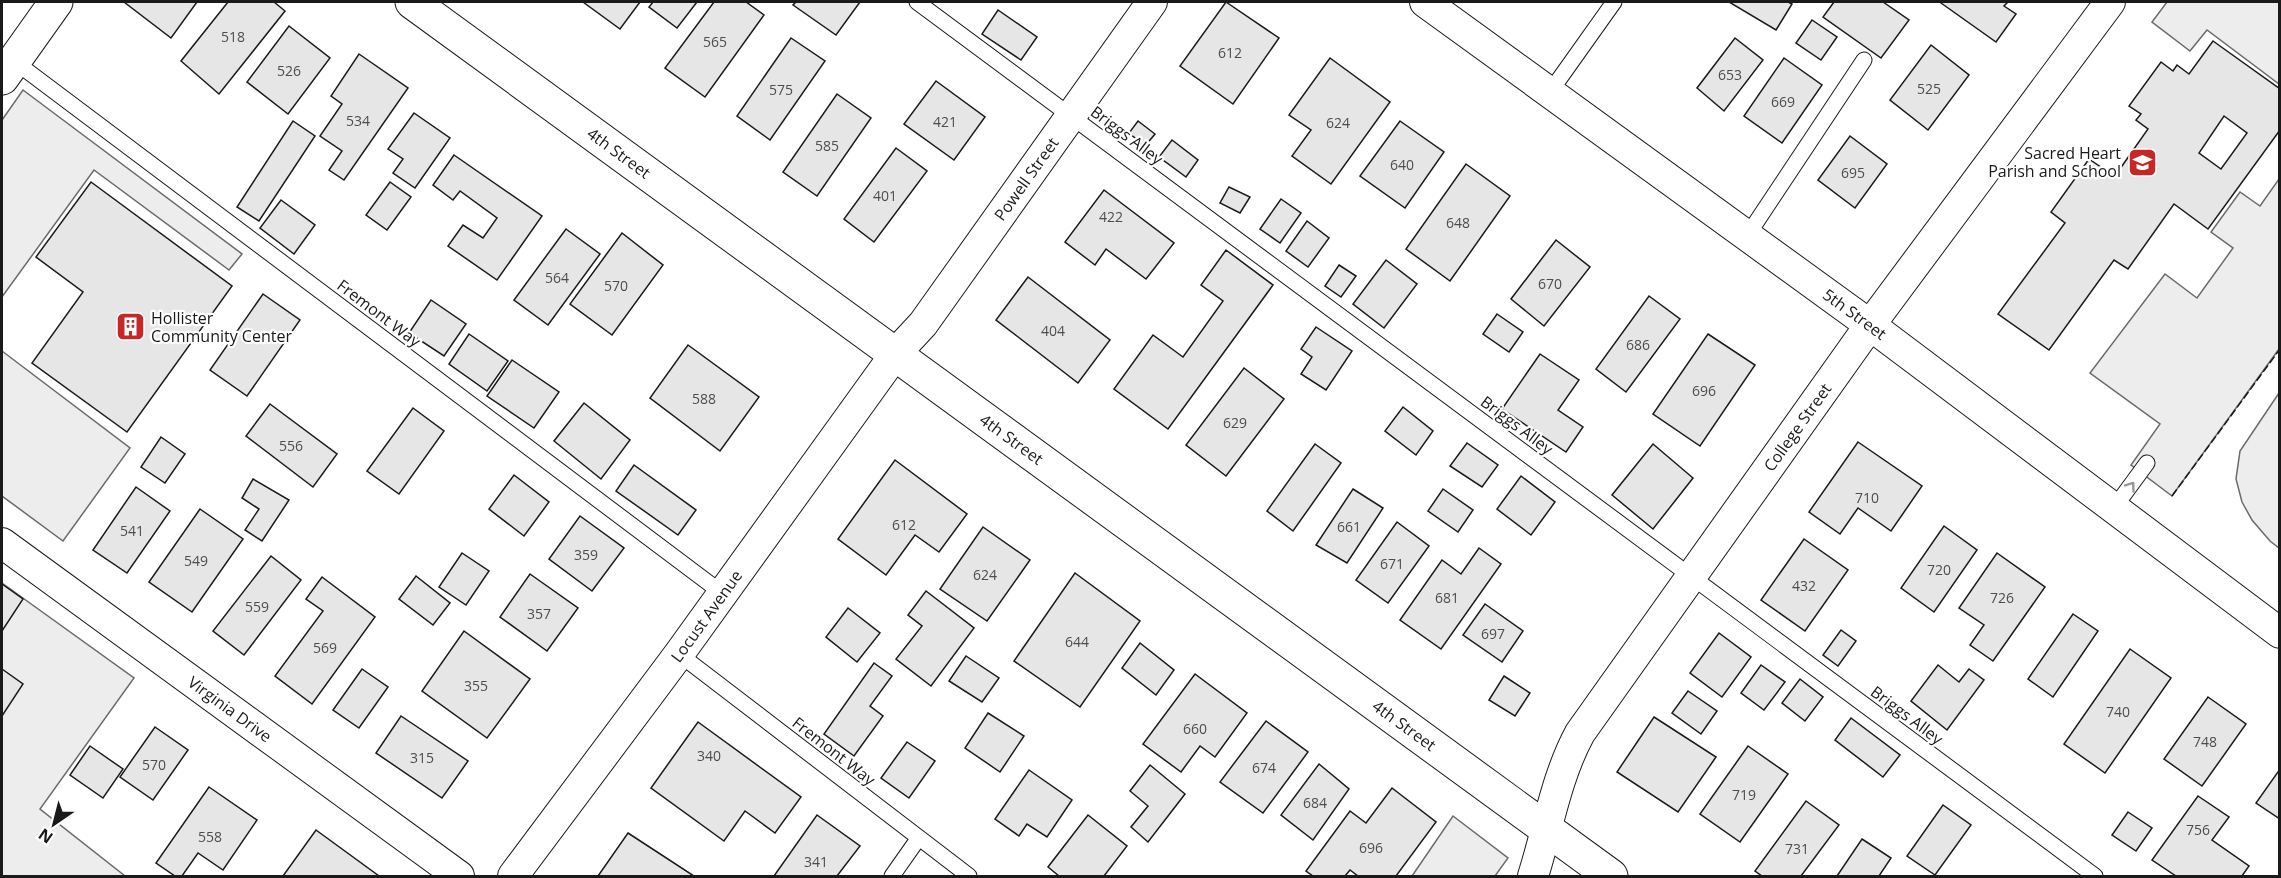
<svg xmlns="http://www.w3.org/2000/svg" width="2281" height="878" font-family="'Open Sans',sans-serif">
<rect width="100%" height="100%" fill="#fff"/>
<g fill="#ededed" stroke="#6a6a6a" stroke-width="1.5">
<path d="M2167 2H2279V84L2207 30 2190 51 2152 22Z"/>
<path d="M23 90 242 254 229 270 94 170 2 297V120Z"/>
<path d="M2279 179V349L2172 496 2131 465 2160 424 2090 373 2165 274 2197 298 2233 248 2211 232 2240 192 2260 206Z"/>
<path d="M2 351 130 448 63 541 2 496Z"/>
<path d="M2279 393V548L2270 541 2252 520 2242 502 2236 479 2240 451Z"/>
<path d="M2 583 134 678 40 809 125 876H2Z"/>
<path d="M1453 816 1508 858 1495 876H1412Z"/>
</g>
<g fill="#e6e6e6" stroke="#1a1a1a" stroke-width="1.5" fill-rule="evenodd">
<path d="M124 2H197L171 38Z"/>
<path d="M228 2H274L285 11 219 94 181 61Z"/>
<path d="M583 2H640L620 29Z"/>
<path d="M653 2H697L677 28 649 7Z"/>
<path d="M714 2H746L764 15 705 97 665 68Z"/>
<path d="M796 2H860L836 35 793 5Z"/>
<path d="M1226 2 1279 38 1233 104 1180 66Z"/>
<path d="M1729 2H1788L1792 4 1776 30Z"/>
<path d="M1834 2H1883L1909 20 1881 58 1823 17Z"/>
<path d="M1942 2H2008L2004 6 2016 14 1996 42 1941 3Z"/>
<path d="M998 10 1037 37 1021 60 982 34Z"/>
<path d="M1812 20 1837 37 1821 60 1796 43Z"/>
<path d="M289 26 330 58 288 114 247 82Z"/>
<path d="M791 38 825 61 770 140 737 116Z"/>
<path d="M1735 38 1763 60 1724 111 1697 88Z"/>
<path d="M2213 41 2280 89V130L2208 229 2174 204 2128 269 2114 260 2049 350 1998 314 2065 223 2051 212 2089 159 2114 176 2122 166 2148 129 2136 120 2141 114 2129 106 2161 62 2173 71 2177 65 2189 74ZM2224 116 2247 133 2221 169 2199 153Z"/>
<path d="M1931 45 1969 75 1928 130 1890 100Z"/>
<path d="M359 54 408 88 344 180 329 170 342 151 320 136 342 104 331 96Z"/>
<path d="M1330 58 1390 102 1331 184 1292 156 1311 130 1289 115Z"/>
<path d="M1784 58 1822 85 1782 143 1744 116Z"/>
<path d="M936 81 985 117 954 160 904 124Z"/>
<path d="M837 94 871 118 817 196 783 172Z"/>
<path d="M414 113 450 138 415 188 393 173 403 159 388 149Z"/>
<path d="M293 121 315 136 259 221 237 207Z"/>
<path d="M1138 121 1155 134 1145 146 1129 133Z"/>
<path d="M1400 121 1444 152 1405 208 1360 176Z"/>
<path d="M1850 136 1887 164 1855 208 1818 180Z"/>
<path d="M1172 140 1198 160 1186 177 1159 157Z"/>
<path d="M896 148 927 171 874 242 844 219Z"/>
<path d="M454 155 542 216 497 280 448 246 463 225 483 238 497 218 460 191 453 200 433 185Z"/>
<path d="M1466 164 1510 196 1450 281 1406 249Z"/>
<path d="M91 182 232 286 127 432 32 363 83 292 36 257Z"/>
<path d="M390 182 411 197 387 230 366 215Z"/>
<path d="M1229 187 1250 197 1240 213 1220 203Z"/>
<path d="M1104 190 1174 243 1146 279 1106 249 1095 265 1065 242Z"/>
<path d="M1281 199 1301 213 1280 243 1260 229Z"/>
<path d="M281 200 315 225 294 254 260 228Z"/>
<path d="M1307 221 1329 238 1308 267 1286 251Z"/>
<path d="M566 229 600 254 548 325 514 300Z"/>
<path d="M622 233 663 265 612 335 570 304Z"/>
<path d="M1556 240 1590 267 1544 326 1511 299Z"/>
<path d="M1226 250 1273 285 1168 429 1114 389 1153 335 1183 357 1223 301 1201 285Z"/>
<path d="M1386 260 1417 284 1384 328 1353 304Z"/>
<path d="M1339 265 1356 276 1341 297 1325 286Z"/>
<path d="M1028 277 1110 340 1078 383 996 320Z"/>
<path d="M263 294 300 320 247 396 210 370Z"/>
<path d="M1649 296 1680 319 1626 392 1596 369Z"/>
<path d="M431 300 466 324 444 356 409 333Z"/>
<path d="M1497 314 1523 332 1509 352 1483 334Z"/>
<path d="M1316 327 1352 351 1326 390 1301 374 1312 357 1301 349Z"/>
<path d="M469 334 508 361 487 391 449 364Z"/>
<path d="M1708 334 1755 365 1700 446 1653 414Z"/>
<path d="M688 345 759 397 720 451 650 398Z"/>
<path d="M1540 354 1579 380 1558 410 1583 427 1566 452 1502 409Z"/>
<path d="M512 360 559 392 534 428 487 396Z"/>
<path d="M1244 368 1284 399 1226 476 1186 445Z"/>
<path d="M584 403 630 440 601 479 554 441Z"/>
<path d="M270 404 337 454 313 487 246 436Z"/>
<path d="M1403 407 1433 431 1416 455 1385 431Z"/>
<path d="M413 408 444 431 399 494 367 471Z"/>
<path d="M161 437 185 454 165 483 141 467Z"/>
<path d="M1858 442 1922 486 1891 531 1858 508 1840 534 1809 512Z"/>
<path d="M1467 443 1498 465 1482 487 1450 466Z"/>
<path d="M1315 444 1341 463 1293 531 1267 511Z"/>
<path d="M1653 444 1693 478 1653 529 1612 495Z"/>
<path d="M895 460 967 514 939 552 915 535 886 575 838 539Z"/>
<path d="M634 465 696 510 678 535 616 491Z"/>
<path d="M514 475 549 502 524 536 489 509Z"/>
<path d="M1521 476 1555 502 1531 535 1497 509Z"/>
<path d="M253 479 289 500 262 541 245 530 259 509 242 498Z"/>
<path d="M136 487 170 511 127 573 93 550Z"/>
<path d="M1353 489 1383 508 1347 563 1316 545Z"/>
<path d="M1443 489 1473 510 1458 532 1428 511Z"/>
<path d="M200 509 243 539 192 612 149 582Z"/>
<path d="M580 516 624 548 592 591 549 559Z"/>
<path d="M1397 522 1429 546 1388 603 1356 580Z"/>
<path d="M1944 526 1977 550 1934 612 1901 588Z"/>
<path d="M983 527 1030 560 987 621 940 589Z"/>
<path d="M1804 539 1848 570 1805 631 1761 600Z"/>
<path d="M1479 548 1501 564 1441 649 1400 620 1442 560 1461 574Z"/>
<path d="M462 553 489 571 466 605 439 587Z"/>
<path d="M1997 553 2045 587 1993 661 1970 645 1984 625 1959 608Z"/>
<path d="M271 556 301 580 244 655 213 631Z"/>
<path d="M1075 573 1140 621 1080 707 1014 661Z"/>
<path d="M530 574 578 608 547 651 500 617Z"/>
<path d="M416 576 450 603 433 625 399 599Z"/>
<path d="M322 577 375 617 312 704 275 676 323 611 306 599Z"/>
<path d="M2 584 23 599 2 631Z"/>
<path d="M926 591 974 628 931 686 896 659 922 626 908 615Z"/>
<path d="M1485 604 1523 631 1502 662 1463 635Z"/>
<path d="M848 608 880 633 857 662 826 637Z"/>
<path d="M2073 614 2098 631 2053 697 2028 679Z"/>
<path d="M1841 630 1856 641 1838 666 1823 655Z"/>
<path d="M464 631 530 679 487 738 422 691Z"/>
<path d="M1719 633 1751 657 1722 697 1690 673Z"/>
<path d="M1140 643 1174 670 1156 695 1122 668Z"/>
<path d="M2130 649 2171 678 2105 773 2064 744Z"/>
<path d="M966 656 999 678 982 702 949 681Z"/>
<path d="M874 663 892 676 870 706 883 716 854 756 824 734Z"/>
<path d="M1761 665 1785 682 1764 710 1741 693Z"/>
<path d="M1938 665 1959 682 1969 669 1984 680 1947 730 1911 701Z"/>
<path d="M2 669 23 684 2 716Z"/>
<path d="M362 669 388 687 359 728 333 710Z"/>
<path d="M1195 674 1247 713 1215 757 1200 746 1181 772 1143 744Z"/>
<path d="M1504 676 1530 693 1515 716 1489 700Z"/>
<path d="M1800 679 1823 697 1805 721 1782 703Z"/>
<path d="M1688 691 1717 711 1701 734 1672 713Z"/>
<path d="M2208 697 2246 724 2202 786 2164 759Z"/>
<path d="M988 713 1024 736 1000 772 965 748Z"/>
<path d="M401 716 468 761 442 798 376 753Z"/>
<path d="M1654 717 1716 757 1678 812 1617 772Z"/>
<path d="M1851 718 1900 755 1883 777 1835 740Z"/>
<path d="M1266 721 1308 752 1263 813 1220 782Z"/>
<path d="M698 722 801 797 775 833 745 811 724 841 651 788Z"/>
<path d="M155 727 188 750 153 800 120 777Z"/>
<path d="M907 742 935 761 909 798 881 778Z"/>
<path d="M90 746 123 769 103 798 70 775Z"/>
<path d="M1748 746 1788 774 1740 842 1700 814Z"/>
<path d="M1319 764 1349 789 1313 840 1281 815Z"/>
<path d="M1150 765 1185 794 1148 842 1131 827 1148 806 1130 791Z"/>
<path d="M2280 769V819L2256 803Z"/>
<path d="M1029 770 1072 800 1047 837 1027 824 1019 836 995 819Z"/>
<path d="M209 787 257 820 223 870 198 853 182 876H175L156 863Z"/>
<path d="M1392 788 1436 822 1396 876H1358L1350 870 1345 876H1313L1306 871 1350 811 1366 823Z"/>
<path d="M2198 796 2229 817 2212 840 2249 866 2242 876H2176L2152 860Z"/>
<path d="M1806 801 1839 825 1801 876H1762L1755 871Z"/>
<path d="M1943 805 1971 825 1935 875 1907 856Z"/>
<path d="M2128 812 2152 828 2136 851 2112 835Z"/>
<path d="M817 815 860 846 837 876H774Z"/>
<path d="M1088 815 1127 846 1104 876H1059L1048 867Z"/>
<path d="M316 830 379 876H283Z"/>
<path d="M628 833 694 876H598Z"/>
<path d="M1862 839 1891 858 1879 876H1837Z"/>
</g>
<g fill="none" stroke-linecap="round" stroke-linejoin="round">
<defs>
<g id="lane">
<path d="M917 2 2095 876"/>
<path d="M14 61 722 593"/>
<path d="M1550 92 1614 2"/>
<path d="M1747 236 1864 60"/>
<path d="M2114 508 2147 463"/>
<path d="M679 654 969 876"/>
<path d="M892 876 918 839"/>
</g>
<g id="street">
<path id="s1" d="M1425 2 1870 325 2280 633"/>
<path id="s2" d="M2 543 459 876"/>
<path id="s3" d="M513 876 679 654 896 353 923 324 1152 2"/>
<path id="s4" d="M1533 876C1548 829 1556 777 1580 733L1870 325 2110 2"/>
</g>
<g id="secondary">
<path id="s5" d="M412 2 1611 876"/>
<path d="M2 78 56 2"/>
</g>
</defs>
<use href="#lane" stroke="#1a1a1a" stroke-width="17"/>
<use href="#street" stroke="#1a1a1a" stroke-width="32"/>
<use href="#secondary" stroke="#1a1a1a" stroke-width="35"/>
<use href="#lane" stroke="#fff" stroke-width="15"/>
<use href="#street" stroke="#fff" stroke-width="30"/>
<use href="#secondary" stroke="#fff" stroke-width="33"/>
<path stroke="#1a1a1a" stroke-width="1.5" stroke-dasharray="8 3" stroke-linecap="butt" d="M2172 496 2280 349"/>
</g>
<defs><path id="oneway-chevron" d="M-2-3.5L2.5 0L-2 3.5" fill="none" stroke-width="1.6" stroke-linecap="round" stroke-linejoin="round" transform="scale(1.5)"/></defs>
<use stroke="#989898" href="#oneway-chevron" transform="translate(2131 486) rotate(-54)"/>
<defs>
<symbol id="school-square" viewBox="-11 -11 22 22"><rect x="-9" y="-9" width="18" height="18" rx="4" fill="#c62828" stroke="#fff"/><path d="M0-5L7-2L0 1L-7-2ZM-4 1L0 2.5L4 1V4Q0 6-4 4Z" fill="#fff"/></symbol>
<symbol id="building-square" viewBox="-11 -11 22 22"><rect x="-9" y="-9" width="18" height="18" rx="4" fill="#c62828" stroke="#fff"/><path d="M-4-6H4V6H1V3H-1V6H-4ZM-2.5-4.3h1.7v1.8h-1.7ZM.8-4.3h1.7v1.8H.8ZM-2.5-1h1.7V.8h-1.7ZM.8-1h1.7V.8H.8Z" fill="#fff"/></symbol>
</defs>
<g fill-rule="evenodd">
<use href="#school-square" x="2126" y="146" width="33" height="33"/>
<use href="#building-square" x="114" y="310" width="33" height="33"/>
</g>
<g text-anchor="middle" dominant-baseline="central" stroke-width="4.5" stroke-linejoin="round" paint-order="stroke">
<g font-size="14" fill="#4d4d4d">
<text x="233" y="36">518</text>
<text x="715" y="41">565</text>
<text x="1230" y="52">612</text>
<text x="289" y="70">526</text>
<text x="1730" y="74">653</text>
<text x="1929" y="88">525</text>
<text x="781" y="89">575</text>
<text x="1783" y="101">669</text>
<text x="358" y="120">534</text>
<text x="945" y="121">421</text>
<text x="1338" y="122">624</text>
<text x="827" y="145">585</text>
<text x="1402" y="164">640</text>
<text x="1853" y="172">695</text>
<text x="885" y="195">401</text>
<text x="1111" y="216">422</text>
<text x="1458" y="222">648</text>
<text x="557" y="277">564</text>
<text x="1550" y="283">670</text>
<text x="616" y="285">570</text>
<text x="1053" y="330">404</text>
<text x="1638" y="344">686</text>
<text x="1704" y="390">696</text>
<text x="704" y="398">588</text>
<text x="1235" y="422">629</text>
<text x="291" y="445">556</text>
<text x="1867" y="497">710</text>
<text x="904" y="524">612</text>
<text x="1349" y="526">661</text>
<text x="132" y="530">541</text>
<text x="586" y="554">359</text>
<text x="196" y="560">549</text>
<text x="1392" y="563">671</text>
<text x="1939" y="569">720</text>
<text x="985" y="574">624</text>
<text x="1804" y="585">432</text>
<text x="1447" y="597">681</text>
<text x="2002" y="597">726</text>
<text x="257" y="606">559</text>
<text x="539" y="613">357</text>
<text x="1493" y="633">697</text>
<text x="1077" y="641">644</text>
<text x="325" y="647">569</text>
<text x="476" y="685">355</text>
<text x="2118" y="711">740</text>
<text x="1195" y="728">660</text>
<text x="2205" y="741">748</text>
<text x="709" y="755">340</text>
<text x="422" y="757">315</text>
<text x="154" y="764">570</text>
<text x="1264" y="767">674</text>
<text x="1744" y="794">719</text>
<text x="1315" y="802">684</text>
<text x="2198" y="829">756</text>
<text x="210" y="836">558</text>
<text x="1371" y="847">696</text>
<text x="1797" y="848">731</text>
<text x="816" y="861">341</text>
</g>
<g font-size="16" fill="#1a1a1a" stroke="#fff">
<text transform="translate(1127 135) rotate(37)">Briggs Alley</text>
<text stroke="none"><textPath href="#s5" startOffset="256">4th Street</textPath></text>
<text stroke="none"><textPath href="#s3" startOffset="866">Powell Street</textPath></text>
<text transform="translate(379 313) rotate(37)">Fremont Way</text>
<text stroke="none"><textPath href="#s1" startOffset="531">5th Street</textPath></text>
<text transform="translate(1517 425) rotate(37)">Briggs Alley</text>
<text stroke="none"><textPath href="#s4" startOffset="526">College Street</textPath></text>
<text stroke="none"><textPath href="#s5" startOffset="742">4th Street</textPath></text>
<text stroke="none"><textPath href="#s3" startOffset="324">Locust Avenue</textPath></text>
<text stroke="none"><textPath href="#s2" startOffset="282">Virginia Drive</textPath></text>
<text transform="translate(1907 715) rotate(37)">Briggs Alley</text>
<text stroke="none"><textPath href="#s5" startOffset="1228">4th Street</textPath></text>
<text transform="translate(834 751) rotate(38)">Fremont Way</text>
</g>
<g font-size="16" fill="#1a1a1a" stroke="#fff" text-anchor="end">
<text x="2121" y="153">Sacred Heart<tspan x="2121" dy="18">Parish and School</tspan></text>
<text x="151" y="318" text-anchor="start">Hollister<tspan x="151" dy="18">Community Center</tspan></text>
</g>
</g>
<rect width="2281" height="878" fill="none" stroke="#1a1a1a" stroke-width="6"/>
<g transform="translate(54 824) rotate(215)" stroke="#ffffff" stroke-width="4.5" paint-order="stroke">
<path d="M0-4.5L10 22L0 15L-10 22Z" fill="#1a1a1a"/>
<text y="-9" font-size="16" font-weight="bold" text-anchor="middle" fill="#1a1a1a">N</text>
</g>
</svg>
